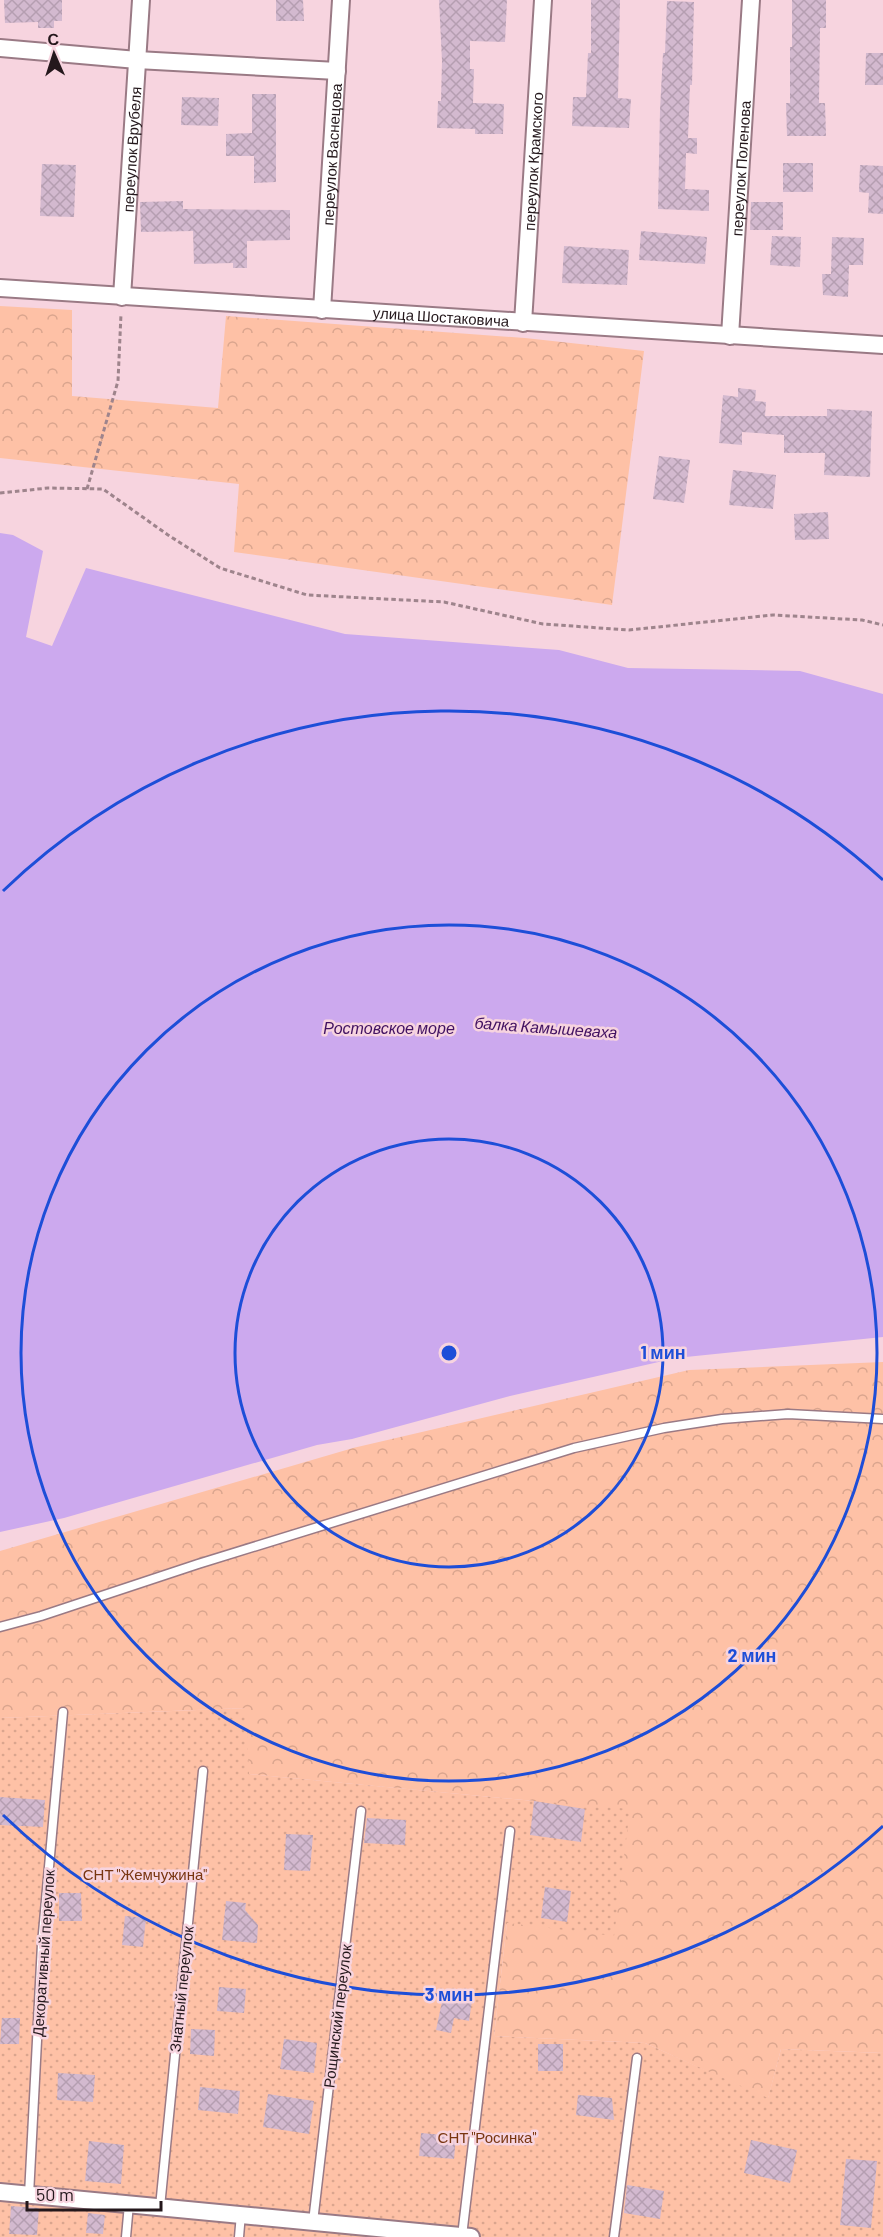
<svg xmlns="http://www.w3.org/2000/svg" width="883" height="2237" font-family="Barlow,sans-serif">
<defs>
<pattern id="forest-crowns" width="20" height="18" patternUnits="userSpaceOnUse" patternTransform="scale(1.5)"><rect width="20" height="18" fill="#fec1a6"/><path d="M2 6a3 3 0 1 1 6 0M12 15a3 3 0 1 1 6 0" fill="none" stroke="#daa58e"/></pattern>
<pattern id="park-dots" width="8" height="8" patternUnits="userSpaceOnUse" patternTransform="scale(1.5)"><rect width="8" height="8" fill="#fec1a6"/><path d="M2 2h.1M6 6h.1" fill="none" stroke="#daa58e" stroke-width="1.8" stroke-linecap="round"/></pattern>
<pattern id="building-cross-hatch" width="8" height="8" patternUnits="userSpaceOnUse" patternTransform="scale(1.5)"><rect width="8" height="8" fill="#d3b9cf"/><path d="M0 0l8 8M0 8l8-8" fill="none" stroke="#b59eb1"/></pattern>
</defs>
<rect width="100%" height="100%" fill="#f7d4df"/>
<g fill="url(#forest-crowns)">
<path d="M0 306 72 310V396L218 408 226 316 525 338 644 351 612 605 234 552 239 484 0 458Z"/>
<path d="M883 1362V2053L781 2049 768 2099 645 2043 494 2036 507 1923 534 1801 248 1774 245 1708 0 1718V1551L353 1448 689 1370Z"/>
</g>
<path fill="url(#park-dots)" d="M246 1708 249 1774 534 1801 630 1809 614 1936 507 1923 494 2036 645 2043 768 2098 781 2049 883 2053V2237H0V1718Z"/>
<path fill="#cca9ee" d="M0 533 13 535 43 551 26 637 52 646 86 568 345 634 559 650 628 668 800 671 883 694V1337L676 1358 510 1396 352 1439 317 1445 64 1518 0 1532Z"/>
<g fill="url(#building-cross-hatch)">
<path d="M4 0H62V21H54V28H38V22L5 23Z"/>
<path d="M276 0H303L304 21H276Z"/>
<path d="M439 0H507L505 42 470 41V69H474L473 103 504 104 503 134H475V129L437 128 438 101H441L442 61Z"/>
<path d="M591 0H620L618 98 631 99 629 128 572 126 573 97H586L588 53H591Z"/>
<path d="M792 0H826V28H820L819 103H825L826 136H787L786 103H790V47H792Z"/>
<path d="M667 1 694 2 692 85H690L688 138H697V154L686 153 685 189 709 190V211L658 209 660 110 663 53H665Z"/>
<path d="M866 53H883V85H865Z"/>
<path d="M252 94H276V182L254 183V156H226V134L252 133Z"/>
<path d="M182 97 219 98 218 126 181 125Z"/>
<rect x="783" y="163" width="30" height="29"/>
<path d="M42 164 76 165 74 217 40 216Z"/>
<path d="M860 165 883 166V214L868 213 869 193 859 192Z"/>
<path d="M183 201V209L290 210V240L247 241V268H233V263L194 264 193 231 141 232 140 202Z"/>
<path d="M751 202H783V230H750Z"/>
<path d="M641 231 707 237 705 264 639 260Z"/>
<path d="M772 236 801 237 800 267 770 265Z"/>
<path d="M832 237 864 238 863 265H849L848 297 823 295 822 274H831Z"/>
<path d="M564 246 629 250 627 285 562 283Z"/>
<path d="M738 388 756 390 755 401 766 402 765 416H827V409L872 411 870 477 824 475 825 453H784V435L742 432V445L719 443 723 395 738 397Z"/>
<path d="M659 456 690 460 684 503 653 499Z"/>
<path d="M733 470 776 475 773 509 729 505Z"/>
<path d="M828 512 829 539 795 540 794 514Z"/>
<path d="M0 1797 45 1800 43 1827 0 1825Z"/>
<path d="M534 1801 585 1809 581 1842 530 1835Z"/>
<path d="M367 1818 406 1820 405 1845 364 1843Z"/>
<path d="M286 1834 313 1835 310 1871 284 1870Z"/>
<path d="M545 1887 571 1891 567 1922 541 1918Z"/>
<path d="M59 1893H81L82 1921H59Z"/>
<path d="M226 1901 246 1903 245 1910 258 1925 257 1943 222 1940Z"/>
<path d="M125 1916 146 1918 143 1947 122 1945Z"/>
<path d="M219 1987 246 1989 244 2013 217 2011Z"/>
<path d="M444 1992 463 1995 462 1999 472 2001 469 2021 454 2018 451 2033 436 2030Z"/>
<path d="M2 2018H20L19 2044H0Z"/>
<path d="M191 2029 215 2030 214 2056 190 2054Z"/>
<path d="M284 2039 317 2043 314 2073 280 2069Z"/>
<rect x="538" y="2044" width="25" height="27"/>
<path d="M58 2073 95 2075 93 2102 57 2100Z"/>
<path d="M200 2087 240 2091 238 2114 198 2110Z"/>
<path d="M268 2094 314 2101 309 2134 263 2127Z"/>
<path d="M578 2095 612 2098 614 2120 576 2115Z"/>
<path d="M421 2133 456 2136 454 2159 419 2156Z"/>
<path d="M751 2140 797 2150 790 2183 744 2173Z"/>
<path d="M89 2141 124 2145 121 2184 85 2181Z"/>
<path d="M846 2159 877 2161 871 2228 840 2225Z"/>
<path d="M627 2185 664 2191 660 2219 624 2213Z"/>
<path d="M11 2206 39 2208 37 2235 9 2234Z"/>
<path d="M88 2213 105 2215 103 2234 86 2233Z"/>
</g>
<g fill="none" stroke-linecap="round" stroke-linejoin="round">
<defs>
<g id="lane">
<path d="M0 1627 41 1616 198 1564 574 1448 664 1428 722 1419 788 1414 883 1419"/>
<path d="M29 2195 42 1944 63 1712"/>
<path d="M160 2207 203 1771"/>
<path d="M313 2222 361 1811"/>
<path d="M462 2236 510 1831"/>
<path d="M126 2237 129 2204"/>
<path d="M239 2237 241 2214"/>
<path d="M614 2237 637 2058"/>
</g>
<g id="street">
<path d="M0 48 137 60 337 71"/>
<path id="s1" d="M0 288 883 345"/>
<path id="s2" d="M122 297 141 0"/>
<path id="s3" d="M322 310 341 0"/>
<path id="s4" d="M523 323 543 0"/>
<path id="s5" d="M730 336 751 0"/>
<path d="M0 2192 471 2237"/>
</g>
</defs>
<use href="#lane" stroke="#9a7a85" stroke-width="11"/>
<use href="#street" stroke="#9a7a85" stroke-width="20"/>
<g stroke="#9e848c" stroke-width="3" stroke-dasharray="4.5 3" stroke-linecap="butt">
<path d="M87 489 118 381 121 314"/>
<path d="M0 493 48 488 103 489 168 535 220 568 307 595 444 602 543 624 629 630 773 615 862 620 883 625"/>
</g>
<use href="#lane" stroke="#fff" stroke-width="8"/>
<use href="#street" stroke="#fff" stroke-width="16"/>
</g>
<g fill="none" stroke="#1d4ed8" stroke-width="3">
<circle cx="449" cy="1353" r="214"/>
<circle cx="449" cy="1353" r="428"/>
<path d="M883 1826A642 642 0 0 1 3 1815M3 891A642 642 0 0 1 883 880"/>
</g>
<g text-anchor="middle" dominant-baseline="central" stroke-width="5" stroke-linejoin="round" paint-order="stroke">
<g font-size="15" fill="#24181c" stroke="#f7d4df">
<text stroke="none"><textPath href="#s2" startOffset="148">переулок Врубеля</textPath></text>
<text stroke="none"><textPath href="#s3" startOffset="156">переулок Васнецова</textPath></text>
<text stroke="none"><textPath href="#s4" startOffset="162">переулок Крамского</textPath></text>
<text stroke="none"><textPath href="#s5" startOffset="168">переулок Поленова</textPath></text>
<text stroke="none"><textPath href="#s1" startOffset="442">улица Шостаковича</textPath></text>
<text transform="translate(43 1953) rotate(-86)">Декоративный переулок</text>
<text transform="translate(181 1989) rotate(-84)">Знатный переулок</text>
<text transform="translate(337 2016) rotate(-83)">Рощинский переулок</text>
</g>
<g font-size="15" fill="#783510" stroke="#f7d4df">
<text x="145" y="1874">СНТ "Жемчужина"</text>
<text x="487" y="2137">СНТ "Росинка"</text>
</g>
<g font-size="16" font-style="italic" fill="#411161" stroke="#f7d4df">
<text x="389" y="1027">Ростовское море</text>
<text transform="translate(546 1027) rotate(4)">балка Камышеваха</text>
</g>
</g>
<circle cx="449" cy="1353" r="9" fill="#1d4ed8" stroke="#f7d4df" stroke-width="3"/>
<g font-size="18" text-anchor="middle" font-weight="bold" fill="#1d4ed8" stroke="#f7d4df" stroke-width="5" stroke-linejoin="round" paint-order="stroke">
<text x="663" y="1359">1 мин</text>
<text x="752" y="1662">2 мин</text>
<text x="449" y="2001">3 мин</text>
</g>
<g transform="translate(54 54) rotate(357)" stroke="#f7d4df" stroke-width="4.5" paint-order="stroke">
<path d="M0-4.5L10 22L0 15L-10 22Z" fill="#24181c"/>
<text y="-9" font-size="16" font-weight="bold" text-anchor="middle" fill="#24181c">С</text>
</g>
<path d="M27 2201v9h134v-9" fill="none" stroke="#24181c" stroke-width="3"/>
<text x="36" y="2201" font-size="18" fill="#24181c" stroke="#f7d4df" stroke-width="4.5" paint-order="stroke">50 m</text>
</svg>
